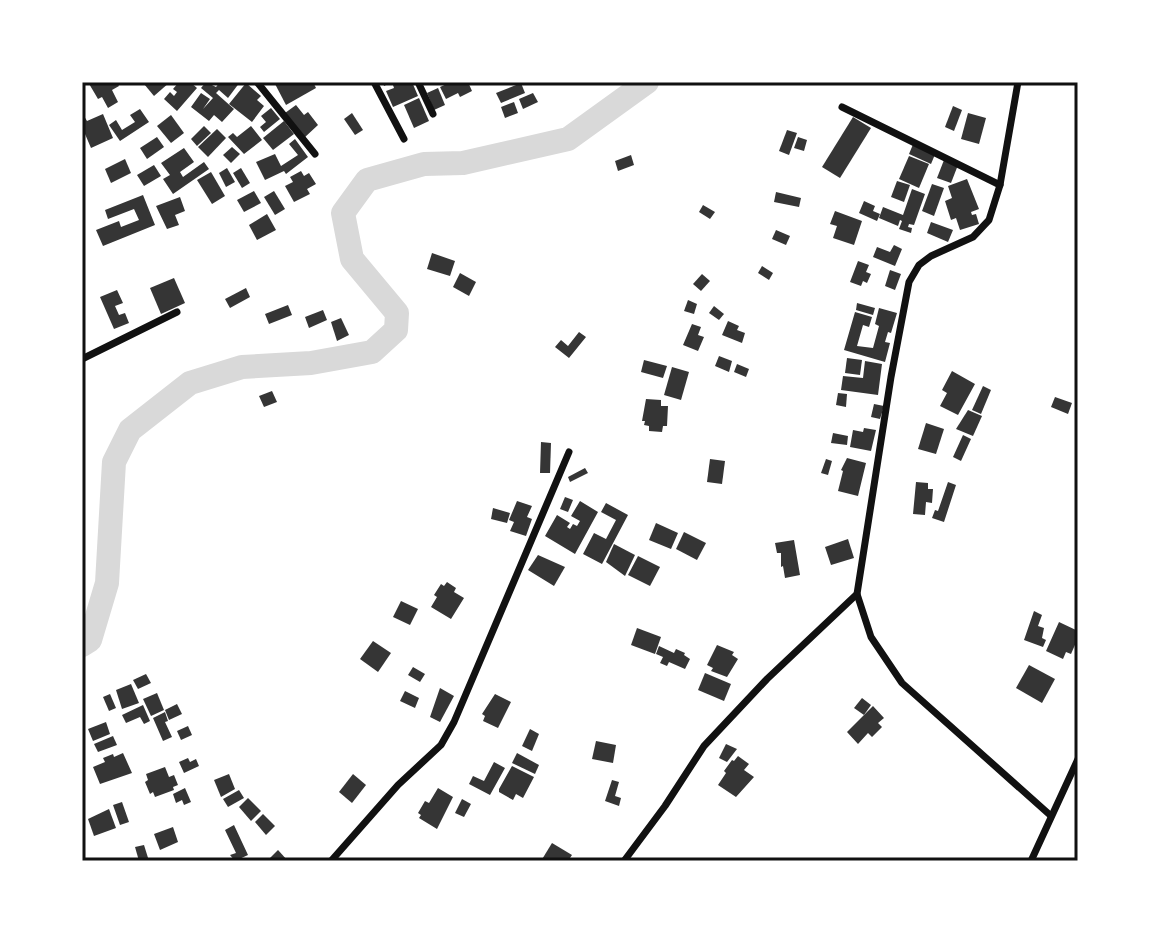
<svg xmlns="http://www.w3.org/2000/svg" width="1160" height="943" font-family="Karla,sans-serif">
<rect width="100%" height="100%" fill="#fff"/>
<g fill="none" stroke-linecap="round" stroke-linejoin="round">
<path stroke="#d9d9d9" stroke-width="24" d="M82 645 90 640 107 583 114 462 130 430 190 383 242 367 311 363 372 352 396 330 397 313 352 259 343 213 367 180 424 164 463 163 568 139 647 82"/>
</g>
<g fill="#353535">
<path d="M88 82H117L119 86 112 90 118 102 108 108 102 97 98 99Z"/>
<path d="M146 82H170L154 96 144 84Z"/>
<path d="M179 82H190L197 88 177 111 164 99 170 92 174 96 177 92 173 89Z"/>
<path d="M206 82 216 87 220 82H240L228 98 219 90 216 93 234 109 222 122 214 115 209 121 191 107 201 93 210 99 203 109 213 98 201 88Z"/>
<path d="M274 82H313L316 88 286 105Z"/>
<path d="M383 82H412L418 96 393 107 386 91 394 88 392 82 384 86Z"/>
<path d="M451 82H468L472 91 460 97 458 93 446 99 440 87Z"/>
<path d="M246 83 261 96 257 100 264 106 252 122 229 104Z"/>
<path d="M521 83 525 93 501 103 496 93Z"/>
<path d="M438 88 445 105 434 110 427 93Z"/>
<path d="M533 93 538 102 523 109 519 99Z"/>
<path d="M419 98 429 121 414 128 404 105Z"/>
<path d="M514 102 518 113 505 118 501 107Z"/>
<path d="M296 105 304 115 308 112 318 125 304 138 285 113Z"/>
<path d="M953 106 962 110 954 131 945 127Z"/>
<path d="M271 108 280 119 264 132 260 127 266 122 261 116Z"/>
<path d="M140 109 149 122 120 141 109 125 116 120 122 130 135 122 130 115Z"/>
<path d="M352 113 363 130 355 135 344 119Z"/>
<path d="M968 113 986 118 979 144 961 139Z"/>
<path d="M103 114 113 138 91 148 82 127V117L84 116 87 121Z"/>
<path d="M171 115 184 133 171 143 157 126Z"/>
<path d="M853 117 871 128 840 178 822 167Z"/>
<path d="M284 121 294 134 273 150 263 138Z"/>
<path d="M204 126 211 133 197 146 191 139Z"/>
<path d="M251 126 262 140 244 154 228 137 233 133 237 137Z"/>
<path d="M217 129 226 138 208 157 198 147Z"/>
<path d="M787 130 797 133 789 155 779 151Z"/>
<path d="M157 137 164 147 147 159 140 148Z"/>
<path d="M798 137 807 140 804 151 794 148Z"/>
<path d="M295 139 308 157 286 174 284 171 265 180 256 162 275 154 281 166 298 155 289 144Z"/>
<path d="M914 142 936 152 931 164 909 154Z"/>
<path d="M232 147 240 154 231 163 223 155Z"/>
<path d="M184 148 194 162 180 172 183 177 204 162 209 169 173 194 163 179 170 175 161 163Z"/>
<path d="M631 155 634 165 618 171 615 161Z"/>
<path d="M909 156 929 164 919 188 899 179Z"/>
<path d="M125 159 131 173 111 183 105 169Z"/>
<path d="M944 160 958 165 951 183 937 178Z"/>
<path d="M154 165 161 176 144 186 137 175Z"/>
<path d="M227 168 235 182 226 187 219 173Z"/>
<path d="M241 168 250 183 242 188 233 173Z"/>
<path d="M301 171 304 176 309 173 316 184 307 189 310 194 294 202 285 186 293 182 290 177Z"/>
<path d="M211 172 225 196 212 204 197 180Z"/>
<path d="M967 179 979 209 971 212 972 215 976 214 979 224 960 230 956 218 951 220 945 201 952 198 948 186Z"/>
<path d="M897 181 910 185 904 202 891 197Z"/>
<path d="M932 184 944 188 934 216 922 211Z"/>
<path d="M912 189 925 194 914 225 909 224 908 227 912 228 911 233 899 229 902 221 900 220 898 226 879 218 883 207 903 215Z"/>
<path d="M254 191 261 203 244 212 237 200Z"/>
<path d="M274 191 285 209 275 215 264 197Z"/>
<path d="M776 192 801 198 799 207 774 202Z"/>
<path d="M143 195 155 225 103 246 96 230 119 221 121 227 139 220 134 209 108 219 105 210Z"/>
<path d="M180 197 185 211 175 215 179 225 167 229 156 206Z"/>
<path d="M864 201 875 206 873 211 880 214 877 221 859 213Z"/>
<path d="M703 205 715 212 710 219 699 212Z"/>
<path d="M835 211 862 221 854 245 833 238 837 226 830 224Z"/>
<path d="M267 214 276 230 257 240 249 225Z"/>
<path d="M931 222 953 230 948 242 927 233Z"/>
<path d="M776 230 790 236 786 245 772 239Z"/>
<path d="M894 245 902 249 895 266 873 257 877 247 890 252Z"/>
<path d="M432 253 455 261 450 276 427 269Z"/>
<path d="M858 261 869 265 866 272 871 274 867 283 863 281 861 286 850 282Z"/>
<path d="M762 266 773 273 769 280 758 273Z"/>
<path d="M890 270 901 274 895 290 885 286Z"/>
<path d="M460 273 476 282 469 296 453 287Z"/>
<path d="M702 274 710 281 701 291 693 284Z"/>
<path d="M174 278 185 303 161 314 150 288Z"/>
<path d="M246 288 250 297 230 308 225 299Z"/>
<path d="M117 290 123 303 115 306 119 315 125 313 129 323 114 329 100 297Z"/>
<path d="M688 300 697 304 694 314 684 311Z"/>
<path d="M857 303 875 308 873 315 856 310Z"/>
<path d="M288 305 292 315 269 324 265 314Z"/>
<path d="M714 306 724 314 719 320 709 313Z"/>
<path d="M879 308 897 313 891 333 888 332 885 342 890 343 885 362 844 350 855 312 872 317 869 327 863 325 857 346 873 348 879 326 875 324Z"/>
<path d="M323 310 327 320 309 328 305 317Z"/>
<path d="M341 318 349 335 337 341 331 322Z"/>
<path d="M728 321 739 326 737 330 745 333 742 343 722 335Z"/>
<path d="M692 324 701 327 698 335 704 337 698 351 683 345Z"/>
<path d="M579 332 586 337 569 358 555 347 561 340 568 346Z"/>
<path d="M719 356 732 361 729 372 715 366Z"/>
<path d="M847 358 862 360 860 375 845 373Z"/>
<path d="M644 360 667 366 663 378 641 372Z"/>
<path d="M865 361 882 364 878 395 841 390 843 376 863 378Z"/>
<path d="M737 364 749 369 746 377 734 372Z"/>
<path d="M672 367 689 372 681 400 664 395Z"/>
<path d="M952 371 975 384 958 415 940 406 947 393 942 390Z"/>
<path d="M983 386 991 390 981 414 972 410Z"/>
<path d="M272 391 277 402 264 407 259 396Z"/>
<path d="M838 393 847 394 846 407 836 405Z"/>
<path d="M1055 397 1072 403 1068 414 1051 407Z"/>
<path d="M646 399 661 400V406H668L667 426H663L662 432 649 431V426L644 425 645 421H642Z"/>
<path d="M874 404 884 406 880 419 871 417Z"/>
<path d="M968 410 982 416 973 436 956 429Z"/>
<path d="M926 423 944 429 936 454 918 449Z"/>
<path d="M864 428 876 430 871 451 850 447 853 430 863 432Z"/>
<path d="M833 433 848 436 847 445 831 443Z"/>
<path d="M963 435 971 439 961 461 953 457Z"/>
<path d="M541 442 551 443 550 473H540Z"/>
<path d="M847 458 866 463 858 496 838 491 843 471 841 470Z"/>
<path d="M710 459 725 461 722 484 707 482Z"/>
<path d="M826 459 832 461 828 475 821 473Z"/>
<path d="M585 468 588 473 570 482 568 477Z"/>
<path d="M916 482 928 483V489H933L932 503 926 502 925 515 913 514Z"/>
<path d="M948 482 956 485 944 522 932 518 935 510 938 511Z"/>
<path d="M565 497 573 500 568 512 560 509Z"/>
<path d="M517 501 532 506 527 517 532 519 526 536 510 531 514 522 509 520Z"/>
<path d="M580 501 598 512 575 554 545 536 557 515 570 523 567 527 570 529 573 524 577 526 580 521 571 516Z"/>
<path d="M606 503 628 515 602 564 583 554 594 533 606 539 616 520 601 512Z"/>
<path d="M493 508 510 513 507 523 491 519Z"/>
<path d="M656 523 678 533 671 549 649 540Z"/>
<path d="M684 532 706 543 697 560 676 549Z"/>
<path d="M848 539 854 558 831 565 825 547Z"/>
<path d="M794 540 800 575 785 578 783 566 781 567V553H777L775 543Z"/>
<path d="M614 544 635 555 625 576 606 562Z"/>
<path d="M538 555 565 567 554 586 528 570Z"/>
<path d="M638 556 660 567 650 586 628 575Z"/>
<path d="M447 582 456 588 454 592 464 598 451 619 431 607 437 597 434 595 441 584 444 586Z"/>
<path d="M401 601 418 609 410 625 393 617Z"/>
<path d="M1034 611 1042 615 1038 626 1044 628 1042 638 1046 640 1043 647 1024 640Z"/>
<path d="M1059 622 1078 631V638L1071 654 1066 652 1063 659 1046 651Z"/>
<path d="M637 628 661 637 655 654 631 645Z"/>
<path d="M373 641 391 653 378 672 360 659Z"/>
<path d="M717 645 734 652 732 655 738 659 727 677 711 671 713 668 707 665Z"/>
<path d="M659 646 674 653 676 649 685 653 684 655 690 659 685 669 669 662 667 666 660 663 663 657 656 654Z"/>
<path d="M1029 665 1055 679 1042 703 1016 688Z"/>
<path d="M413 667 425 674 420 682 408 675Z"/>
<path d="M705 673 731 684 724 701 698 690Z"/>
<path d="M146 674 151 683 138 689 133 680Z"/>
<path d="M131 684 139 703 122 709 116 690Z"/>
<path d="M440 688 454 696 440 722 430 717Z"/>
<path d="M405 691 419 698 415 708 400 701Z"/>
<path d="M157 693 164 710 151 716 143 699Z"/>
<path d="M110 694 116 708 109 711 103 697Z"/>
<path d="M495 694 511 702 498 728 483 721 485 716 482 714Z"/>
<path d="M862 698 871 705 864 715 854 708Z"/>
<path d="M177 704 182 714 169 720 165 710Z"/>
<path d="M143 705 150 721 144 724 140 717 126 723 122 715Z"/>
<path d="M873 706 884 718 878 723 882 727 872 737 868 733 858 744 847 732Z"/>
<path d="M165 712 168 721 165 722 172 737 163 741 153 718Z"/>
<path d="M106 722 110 734 93 741 88 729Z"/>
<path d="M188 726 192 735 181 740 177 731Z"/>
<path d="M530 729 539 734 532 751 522 746Z"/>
<path d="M113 736 117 745 98 752 94 744Z"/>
<path d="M596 741 616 745 613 763 592 759Z"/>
<path d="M726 744 737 749 727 762 719 758Z"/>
<path d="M123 753 132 773 100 784 93 767 105 762 103 758 113 754 114 757Z"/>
<path d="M517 753 539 765 535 774 512 763Z"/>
<path d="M738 756 749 764 744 770 754 777 736 797 718 785 726 773 724 771 732 760 734 761Z"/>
<path d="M188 758 190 762 196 759 199 766 184 773 179 762Z"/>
<path d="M494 762 505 768 490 795 469 784 473 776 484 781Z"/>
<path d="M512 766 534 777 523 798 516 794 513 800 499 792V789Z"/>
<path d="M165 767 169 777 174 775 178 785 173 787 174 790 155 797 153 792 150 794 145 782 148 780 146 774Z"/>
<path d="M229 774 235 789 221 797 214 780Z"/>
<path d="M353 774 366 785 352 803 339 792Z"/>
<path d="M612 780 619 782 615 796 621 798 619 806 605 801Z"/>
<path d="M185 788 191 802 184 805 182 800 176 803 173 794Z"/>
<path d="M438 788 453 797 437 829 419 818 421 815 418 813 425 801 429 803Z"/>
<path d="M239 790 244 798 228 807 223 799Z"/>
<path d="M248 798 261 811 251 821 239 807Z"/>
<path d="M462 799 471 804 464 817 455 813Z"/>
<path d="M122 802 129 822 120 825 113 805Z"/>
<path d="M109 809 116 828 94 836 88 819Z"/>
<path d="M263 814 275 826 266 835 255 822Z"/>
<path d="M234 825 248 855 235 861 230 855 236 853 225 830Z"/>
<path d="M173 827 178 842 160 850 154 834Z"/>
<path d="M552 843 572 855 568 861H541Z"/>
<path d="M144 845 149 861H139L135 847Z"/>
<path d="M278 850 288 861H267Z"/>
</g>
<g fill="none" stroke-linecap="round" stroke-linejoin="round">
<g stroke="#111" stroke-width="7">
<path d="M257 82 315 154"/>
<path d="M374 82 404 139"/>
<path d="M418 82 433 114"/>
<path d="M842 107 1000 185"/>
<path d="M82 359 177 312"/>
<path d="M857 594 871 637 902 683 1050 815"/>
<path d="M331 861 398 785 441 745 454 722 569 452"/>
<path d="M624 861 665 806 704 746 767 679 857 594 891 377 909 282 919 265 931 256 973 237 989 220 1000 185 1018 82"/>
<path d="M1031 861 1078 759"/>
</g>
</g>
<rect width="1160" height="943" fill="none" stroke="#ffffff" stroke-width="168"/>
<rect x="84" y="84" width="992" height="775" fill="none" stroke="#111" stroke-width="3"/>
</svg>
